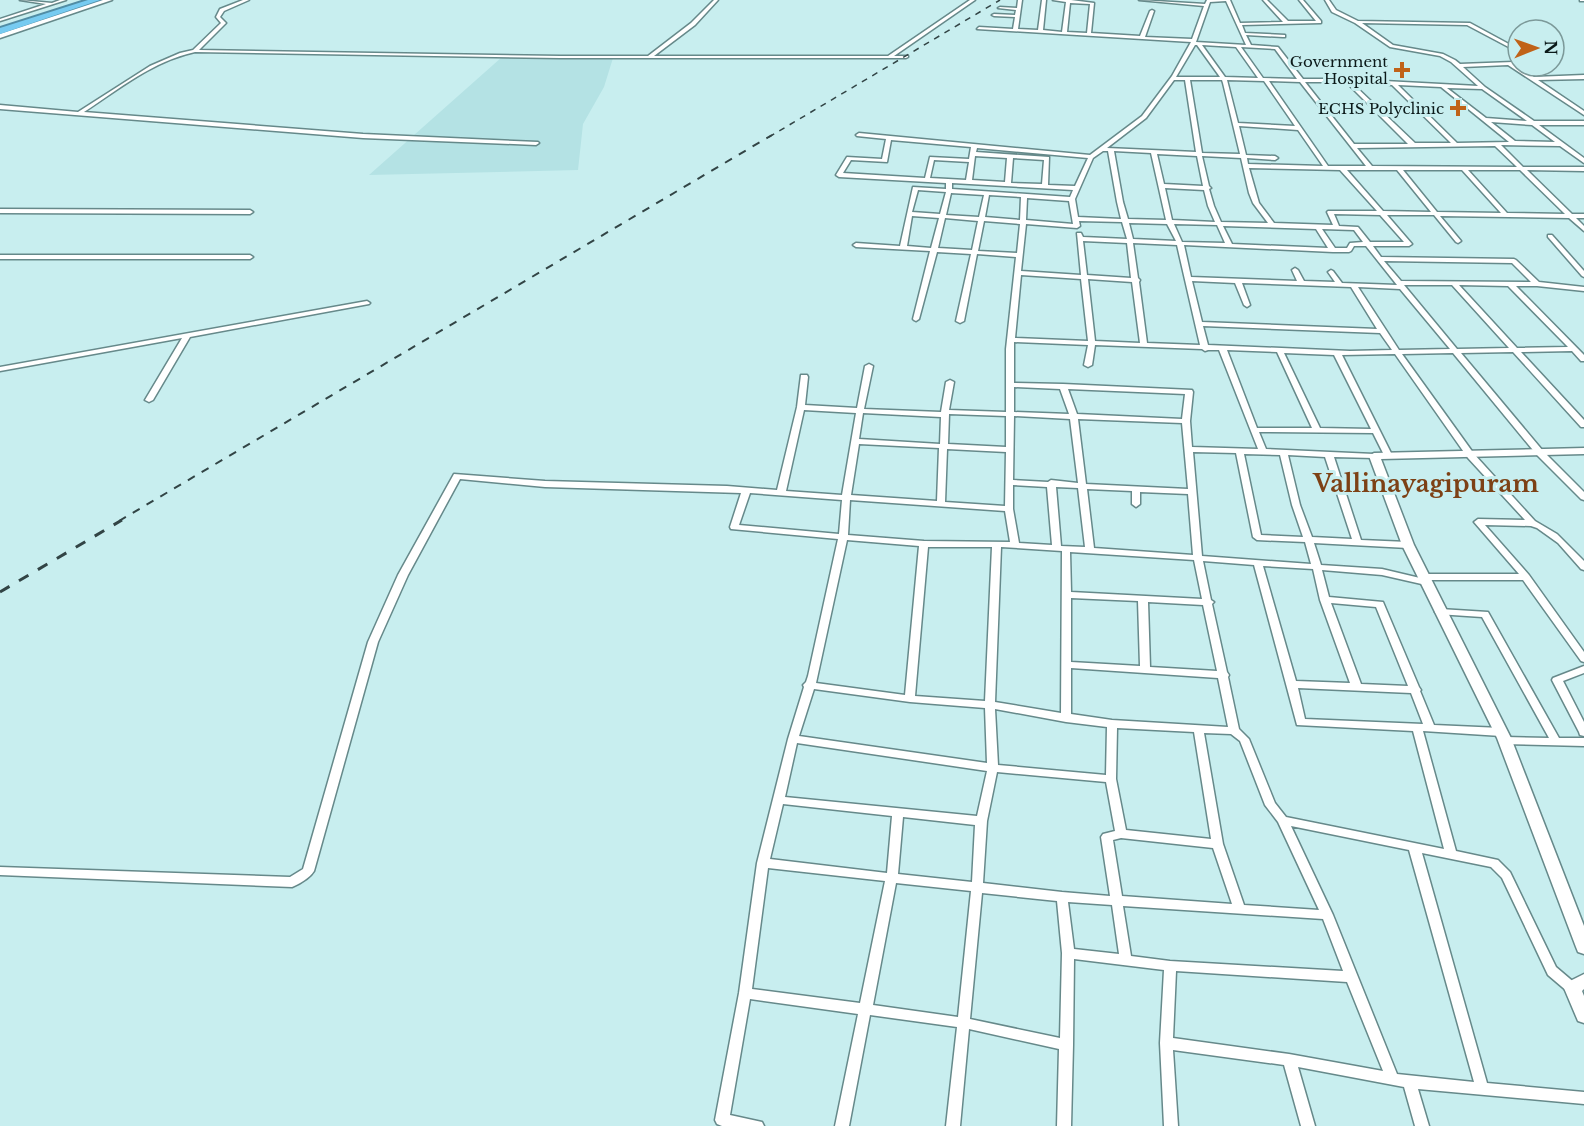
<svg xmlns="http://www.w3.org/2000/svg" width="1584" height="1126" font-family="'Libre Baskerville',serif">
<rect width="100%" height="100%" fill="#c8eeef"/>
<path fill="#b4e2e4" d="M502 57 613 58 604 87 583 124 578 170 369 175Z"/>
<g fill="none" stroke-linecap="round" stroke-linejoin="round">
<defs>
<g id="street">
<path d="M20 0 52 3 60 0H66L0 21V19L46 4Z"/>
<path d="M243 0H249L224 11 220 17 226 23 199 50 560 56H648L691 23 714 0H718L695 25 654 56H888L970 0H975L894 56H908V57L906 58H560L195 52C153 61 119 89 84 112L363 134 538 142 539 143 536 145 363 138 0 109V105L78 112 150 66 180 53 193 50 221 23 216 17 220 9Z"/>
<path d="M1018 0H1022L1018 29 1038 30 1042 0H1046L1043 30 1062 32 1066 2 1053 0H1071L1094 3 1091 33 1140 36 1150 11 1152 10 1154 11 1145 37 1192 39 1204 6 1139 0 1205 4 1207 0H1230L1240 23 1283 22 1263 0H1267L1288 21H1316L1299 0H1303L1321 21V23L1242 25 1245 33 1285 35V37H1283L1246 35 1251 45 1278 47 1303 79H1347L1478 86 1451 62 1440 56 1390 47 1355 23 1332 12 1325 0H1329L1336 10 1358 21 1470 23 1518 49V52L1467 25 1362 23 1393 45 1443 54 1455 60 1460 64 1513 62 1515 63 1514 64 1534 77 1584 75V79L1538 80 1584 111V115L1508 65 1463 67 1485 87 1534 121H1584V125H1539L1584 158V163L1560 146 1501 145 1523 167H1584V171L1527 170 1572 214H1584V218H1576L1584 226V231L1569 218 1440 216 1461 241 1458 243 1456 242 1434 215H1387L1412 244 1409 246H1373L1381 257 1514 259 1516 260 1539 282 1584 287V291L1537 286H1516L1584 355V361H1581L1572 351 1521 352 1584 420V427H1581L1513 352 1461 353 1543 451 1584 492V500L1581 499 1537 455 1453 353 1402 354 1474 454 1535 521 1557 534 1584 561V570L1581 569 1558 543 1537 528 1531 526 1485 525 1529 575 1584 652V662L1581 661 1523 580H1428L1431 582 1426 585 1382 575 1322 570 1329 597 1383 602 1419 687 1421 690 1420 691 1434 725 1501 728 1505 729 1506 732 1505 735 1501 736 1423 731 1456 851 1498 860 1510 872 1556 967 1576 984 1578 988 1576 992 1572 993 1568 992 1548 975 1502 878 1491 867 1422 853 1487 1083 1584 1092V1104L1418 1089 1429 1126H1415L1404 1087 1298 1067 1315 1126H1301L1284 1065 1173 1050 1178 1126H1164L1160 1043 1164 970 1074 959 1073 1045 1071 1126H1057L1059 1049 969 1029 960 1126H946L957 1027 870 1015 849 1126H835L858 1014 750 999 730 1115 762 1122 764 1126H722L717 1124 715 1120 739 993 757 863 788 739 804 687 803 685 806 682 808 676 838 539 731 529 730 527 741 493 545 487 460 479 408 575 378 642 314 871C310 878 299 884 292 887L0 875V867L290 877 303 869 368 642 398 575 454 474 545 481 727 486 777 490 797 407 801 375H807L808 377 805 405 857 408 865 366 869 364 873 366 864 409 941 412 946 382 950 380 954 382 949 410 1006 412V349L1016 257 977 254 964 321 960 323 956 321 971 254 937 252 919 319 916 321 914 320 913 319 930 251 856 247 853 245 856 243 900 246 913 187 946 189V183L839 177 836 175 847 157 882 159 886 139 857 136 856 135 859 133 1090 155 1142 116 1172 76 1191 42 977 29 979 27 1013 29 1015 17 994 16 992 15 994 14 1015 15 1016 10 998 8 1000 7 1017 8ZM1226 1 1246 45 1196 42 1210 2ZM1070 3 1090 4 1087 33 1067 32ZM1195 45H1197L1220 77H1176ZM1202 45 1236 47 1258 78 1225 77ZM1241 47 1275 49 1297 79 1263 78ZM1174 80H1185L1196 152 1107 148 1146 118ZM1190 80H1222L1223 83 1240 154 1202 153ZM1227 80 1264 81 1295 126 1238 123ZM1269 81 1300 82 1366 166H1328ZM1305 82H1346L1408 144H1354ZM1352 83 1392 85 1451 143H1415ZM1398 85 1441 87 1509 142 1457 143ZM1447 88 1482 89 1527 121 1486 118ZM1491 122 1532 125 1555 142 1515 141ZM1239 126 1298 130 1323 166 1248 164 1247 158 1275 160 1278 158 1275 156 1246 155ZM891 140 971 147 969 159 930 157 925 178 843 173 851 160 887 162ZM1495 146 1517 167 1372 166 1357 148ZM977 148 1088 158 1075 186 1048 185 1049 157 976 152ZM1103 151H1108L1117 202 1121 219 1078 217 1075 199 1093 158ZM1114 151 1151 153 1166 220 1128 219 1123 202ZM1157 154 1197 156 1203 186 1164 184ZM975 156 1007 158 1005 182 972 180ZM1202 156 1241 158 1249 193 1253 203 1268 223 1221 222 1214 206 1209 189 1211 188 1209 186ZM1013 158 1044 160 1042 184 1011 183ZM934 160 969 162 966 180 930 178ZM1249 168 1340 170 1377 211H1328L1327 212 1333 225 1274 223 1259 203ZM1347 170H1397L1431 212 1383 211ZM1403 170H1462L1501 213 1437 212ZM1468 170H1520L1565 214 1507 213ZM952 183 1073 190 1070 197 952 189ZM1165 188 1204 190 1208 206 1215 222 1172 220ZM918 190 946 192 940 214 912 212ZM951 193 984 195 979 217 946 215ZM989 195 1021 197 1020 220 985 217ZM1027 198 1069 201 1073 224 1026 220ZM1334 214 1380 215 1404 242H1370L1358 227 1339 226ZM912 216 939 218 931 248 907 246ZM945 218 978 221 972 250 938 248ZM984 221 1020 224 1017 253 978 251ZM1079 221 1122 222 1127 239 1083 237 1081 233H1077L1081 275 1021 271 1026 224 1077 228 1080 226ZM1129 223 1167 224 1176 241 1133 239ZM1174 224 1217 225 1225 243 1182 242ZM1223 226 1316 229 1328 248 1232 244ZM1322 229 1354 230 1363 242 1350 243 1347 248H1335ZM1083 241 1127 243 1131 278 1087 275ZM1133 243 1177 245 1200 345 1147 343 1139 282 1140 280 1138 278ZM1184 245 1333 252H1349L1351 251 1354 246H1366L1397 285 1342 283 1333 271 1331 270 1328 272 1335 282 1304 281 1298 270 1295 268 1292 270 1297 281 1191 277ZM1384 261 1512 263 1531 282 1401 281ZM1021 275 1081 279 1088 341 1015 338ZM1088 279 1132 282 1140 343 1095 341ZM1192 281 1235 283 1244 305 1247 307 1250 305 1242 283 1351 287 1377 329 1202 322ZM1404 285H1452L1509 348 1457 349ZM1459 285 1508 286 1568 347 1517 348ZM1358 287 1400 289 1450 349 1399 350ZM1203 326 1380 333 1392 350 1350 351 1208 345ZM1014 342 1088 345 1084 365 1088 367 1092 365 1095 345 1202 349 1205 351 1208 350H1219L1258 449 1192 447 1190 421 1193 392 1192 390 1063 384 1014 383ZM1227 350 1277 352 1312 428H1257ZM1284 353 1334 355 1371 429 1320 428ZM1395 354 1468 458 1525 520 1478 519 1474 522 1519 574H1424L1421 575 1420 578 1382 569 1321 565 1314 543 1408 548 1412 545 1408 542 1361 540 1334 457 1374 458 1378 456 1374 454 1266 449 1259 432 1373 433 1385 457H1391L1392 455 1342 355ZM1014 387 1060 389 1069 414 1014 412ZM1068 389 1185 394 1182 419 1077 414ZM804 410 856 413 842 495 786 491ZM863 413 941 417 940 444 859 439ZM949 414 1006 416V447L948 444ZM1014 416 1070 419 1078 483 1051 480 1048 482 1013 480ZM1078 419 1182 423 1188 489 1086 484ZM859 444 939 448 937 501 851 495ZM947 449 1006 452 1005 506 945 502ZM1193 452 1236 453 1253 537 1257 540 1305 542 1311 564 1202 556ZM1244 454 1280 455 1292 505 1303 537 1261 535ZM1288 455 1325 457 1352 539 1312 537 1300 505ZM1013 485 1047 487 1052 545 1019 543 1013 509ZM1056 487 1078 488 1085 547 1061 546ZM1087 489 1132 491V504L1136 507 1140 504V492L1188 494 1193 555 1094 548ZM750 493 842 500 839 534 739 525ZM850 500 1005 511 1010 542 924 541 848 535ZM847 540 919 546 905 695 816 683ZM928 547H992L985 701 915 696ZM1001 547 1062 551 1061 713 995 702ZM1070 552 1194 560 1202 599 1071 592ZM1203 561 1254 565 1297 725 1413 731 1444 849 1286 817 1275 803 1249 739 1239 729 1228 677 1229 675 1227 672 1212 604 1214 602 1211 600ZM1263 566 1313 569 1320 600 1350 683 1296 681ZM1071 598 1138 601 1140 666 1071 662ZM1148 602 1203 605 1217 671 1150 667ZM1331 603 1376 607 1408 686 1361 684ZM1071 668 1218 678 1228 727 1112 720 1071 714ZM1298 688 1411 693 1423 724 1305 719ZM814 689 910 702 985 708 987 763 799 736ZM995 709 1066 722 1107 727 1106 775 998 765ZM1117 728 1194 732 1211 839 1126 830 1116 779ZM1204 733 1231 734 1240 741 1265 805 1278 822 1319 910 1244 905 1223 844ZM797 743 987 771 977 816 785 797ZM997 772 1106 782 1115 831 1103 834 1101 837 1110 896 1062 892 983 883 987 821ZM783 804 892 816 887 873 770 859ZM903 817 975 825 972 882 898 874ZM1291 826 1409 850 1474 1082 1397 1074 1333 915ZM1121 838 1213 848 1232 904 1122 896 1113 840ZM768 868 885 881 860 1003 752 989ZM896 883 971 891 958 1017 873 1005ZM982 893 1057 901 1062 953 1060 1038 970 1019ZM1068 902 1112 905 1119 954 1074 949ZM1123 906 1323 919 1343 971 1170 961 1131 956ZM1176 971 1347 982 1383 1071 1289 1054 1173 1038Z"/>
<rect x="1580" y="0" width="4" height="1"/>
<path d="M0 209 250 210 253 212 250 214 0 213Z"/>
<path d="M1548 235H1552L1584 271V277L1582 276 1548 237Z"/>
<path d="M0 255H250L253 257 250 259H0Z"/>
<path d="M367 301 370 303 369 304 190 337 153 400 149 402 145 400 182 338 0 371V367Z"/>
<path d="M1440 609 1488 612 1559 738H1584V746L1501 744 1500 741 1501 738 1505 737 1549 738 1482 617 1437 614 1435 612Z"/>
<path d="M1584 666V673L1563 681 1584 722V736L1580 735 1579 732 1552 680 1553 678Z"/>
</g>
<g id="secondary">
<path d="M103 0H112L0 38V34Z"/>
<path d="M1584 448V454L1381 459 1414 545 1511 738 1584 926V954L1578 952 1576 947 1497 738 1402 545 1369 456 1374 453Z"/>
<path d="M1584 974V989L1582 991 1584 996V1023L1578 1021 1564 988 1566 983Z"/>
</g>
<path id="highway" d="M88 0H100L0 34V28Z"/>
</defs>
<use href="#street" stroke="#66898a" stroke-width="3"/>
<use href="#secondary" stroke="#66898a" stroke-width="3"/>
<use href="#highway" stroke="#518da5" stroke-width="4"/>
<use href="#street" fill="#fff" fill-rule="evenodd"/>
<use href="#secondary" fill="#fff" fill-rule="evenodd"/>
<use href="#highway" fill="#77cbf1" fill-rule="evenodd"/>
<path stroke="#324445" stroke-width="1.5" stroke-dasharray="6 6" stroke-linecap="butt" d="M769 137 1000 0"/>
<path stroke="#324445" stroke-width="2" stroke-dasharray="8 8" stroke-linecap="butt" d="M119 521 772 135"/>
<path stroke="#324445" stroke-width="3" stroke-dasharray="11 11" stroke-linecap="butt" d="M0 592 122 520"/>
</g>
<g fill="#c06218" stroke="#c8eeef" stroke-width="2">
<path d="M1399 61h6v6h6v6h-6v6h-6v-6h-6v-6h6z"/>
<path d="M1455 99h6v6h6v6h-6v6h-6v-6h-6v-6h6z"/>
</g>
<g text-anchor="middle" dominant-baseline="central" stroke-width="6" stroke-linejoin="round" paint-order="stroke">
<g font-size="15" fill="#0b1919" stroke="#c8eeef" text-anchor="end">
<text x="1388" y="61">Government<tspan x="1388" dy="17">Hospital</tspan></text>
<text x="1444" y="108">ECHS Polyclinic</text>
</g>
<g font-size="24" font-weight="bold" fill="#7d4115" stroke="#c8eeef">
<text x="1426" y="483">Vallinayagipuram</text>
</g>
</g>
<g transform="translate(1536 48) rotate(89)"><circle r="28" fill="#c8eeef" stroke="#7c9999" stroke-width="1.5"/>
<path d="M0-4.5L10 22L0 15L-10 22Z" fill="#c06218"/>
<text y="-9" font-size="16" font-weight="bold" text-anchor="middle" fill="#0b1919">N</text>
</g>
</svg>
